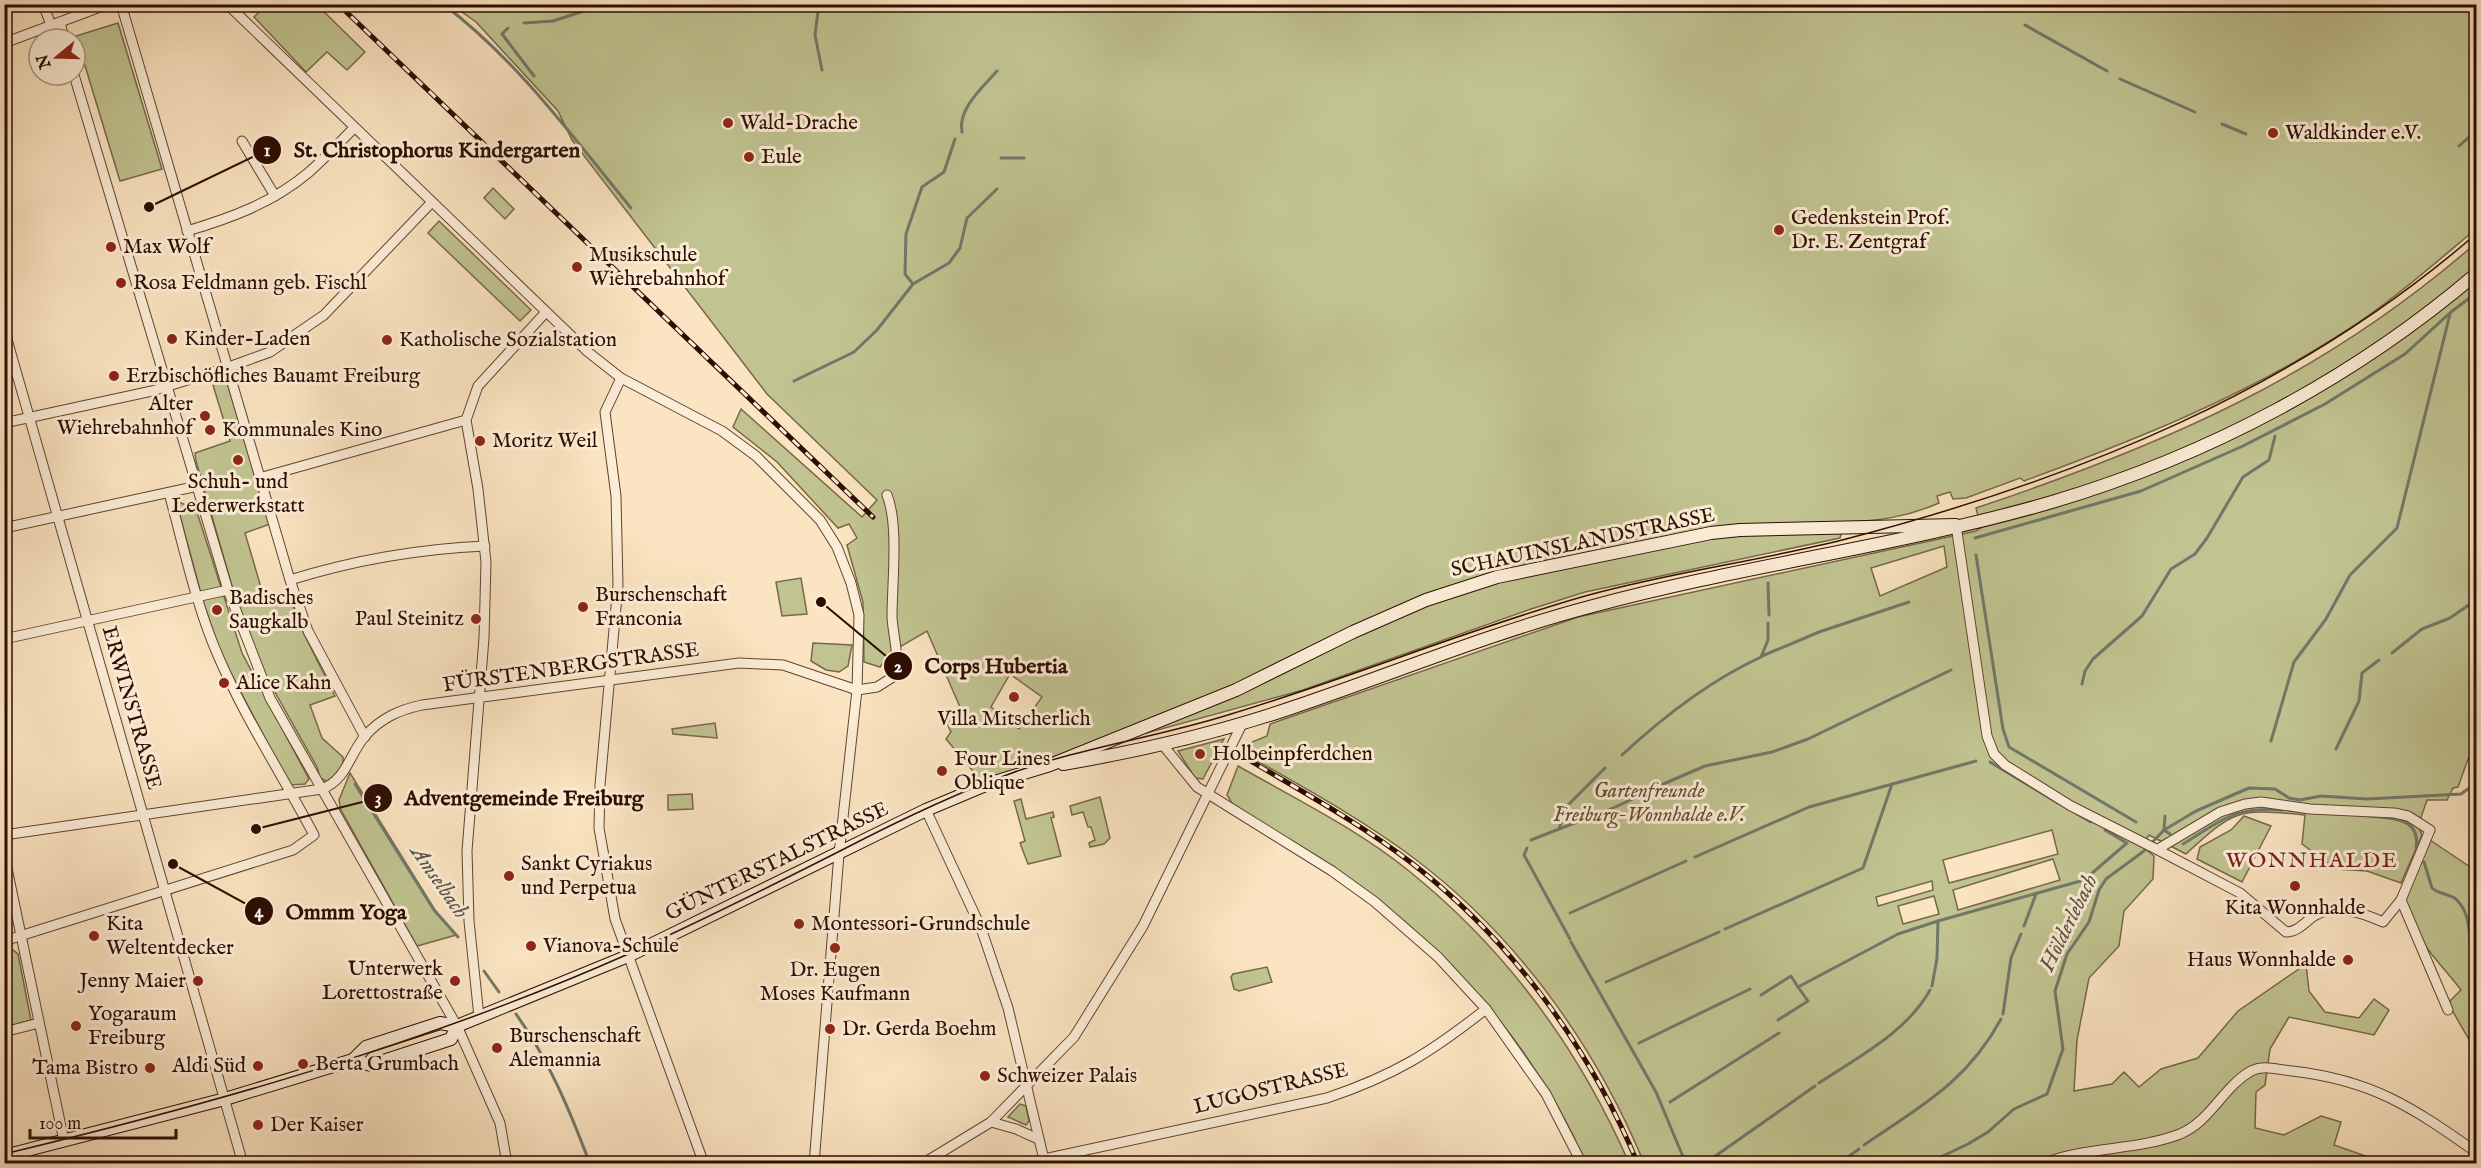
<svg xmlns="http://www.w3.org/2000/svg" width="2481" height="1168" font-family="'IM FELL English',serif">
<rect width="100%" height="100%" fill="#fbe4c1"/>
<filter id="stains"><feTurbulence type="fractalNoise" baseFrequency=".00333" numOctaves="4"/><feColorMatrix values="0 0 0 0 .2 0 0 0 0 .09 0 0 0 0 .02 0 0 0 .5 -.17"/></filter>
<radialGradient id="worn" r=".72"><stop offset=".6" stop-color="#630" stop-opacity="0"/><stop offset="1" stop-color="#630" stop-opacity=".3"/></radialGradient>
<g fill="#c1c491" stroke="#776849" stroke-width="1.5" fill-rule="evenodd">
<path d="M266 5H317L365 52 347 70 327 52 306 72 254 17Z"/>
<path d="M452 5H2476V229C2434 264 2391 302 2344 332 2244 397 2135 440 2024 481L2020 478 1966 498 1953 499 1950 492 1937 496 1939 503C1907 517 1879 521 1844 522L1840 538 1585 592 1528 610 1303 690 1107 744 1104 739 982 782 946 739 951 732 945 719 960 707 927 631 891 652 880 667 864 662 863 602 847 545 857 538 849 524 838 528 777 462 733 427 741 409 862 517 877 500 767 394 572 140 558 111 476 22ZM1010 674 1042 697 1019 729 991 707Z"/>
<path d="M118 23 162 169 120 181 76 36Z"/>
<path d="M493 188 514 209 505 219 484 198Z"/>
<path d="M439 221 531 310 520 321 428 233Z"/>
<path d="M2476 243V737L2458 787 2453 788 2447 800H2427L2418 826 2422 835 2401 883 2367 871 2336 869 2302 844 2305 815C2238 809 2236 808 2186 854L2149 835 2142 846 2154 856 2153 879 2124 911 2119 946 2089 978 2077 1040 2074 1091 2112 1084 2124 1072 2139 1087 2161 1069 2198 1058 2238 1011 2306 964 2309 991 2325 1012 2359 1018 2374 999 2389 1010 2374 1035 2289 1017 2270 1049 2265 1085 2256 1092 2255 1128 2284 1135 2321 1116 2341 1122 2334 1145 2380 1161V1163H1644C1595 1045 1517 936 1415 859 1362 819 1303 787 1245 754L1252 742 1267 736 1270 724 1578 617 1976 531 1981 528 1976 508C2164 445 2324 376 2476 243ZM1944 546 1947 567 1880 596 1871 568ZM2052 830 2058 854 1949 883 1943 860ZM2053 859 2060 880 1958 910 1953 890ZM1932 881 1933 890 1878 906 1876 897ZM1934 896 1939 914 1903 924 1898 906Z"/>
<path d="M227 382 270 524 245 533 265 601 289 593 300 626 335 696 310 705 322 738 343 757V764L333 780 326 781 320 778 317 767 262 669 236 600 196 461 195 453 230 441 213 385Z"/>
<path d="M176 501 196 509 242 653 309 779 305 784 290 785 221 655 203 601Z"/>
<path d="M801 578 807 614 782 616 776 582Z"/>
<path d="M813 643 852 645 848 666 839 672 826 670 811 661Z"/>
<path d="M715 723 717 738 673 734 672 729Z"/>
<path d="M1224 739 1203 779 1195 778 1178 751Z"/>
<path d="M1238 766C1296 799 1357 829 1409 871 1507 950 1579 1049 1629 1163H1586C1533 1042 1440 938 1330 865 1299 843 1264 827 1233 805L1227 795Z"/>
<path d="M350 773 435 910 456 935 417 946 341 810 339 800Z"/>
<path d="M692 794 693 809 668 810V795Z"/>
<path d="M1100 797 1110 838 1104 844 1090 847 1089 843 1095 840 1091 827H1088L1083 812 1072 815 1070 806Z"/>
<path d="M1021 799 1026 819 1053 812 1054 817 1051 818 1061 856 1028 864 1020 843 1025 841 1014 801Z"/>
<path d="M2244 816 2271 826 2242 882 2197 859 2200 847 2231 830Z"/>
<path d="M2430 840 2476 871V1052L2448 1003 2461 990C2441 963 2404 930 2404 895 2405 883 2424 852 2430 840Z"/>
<path d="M8 946 18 954 31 1020 5 1028 4 947Z"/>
<path d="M1267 967 1272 982 1239 991 1234 989 1231 977 1233 974Z"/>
<path d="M1020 1104 1026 1106 1029 1121 1026 1125 1008 1117Z"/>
</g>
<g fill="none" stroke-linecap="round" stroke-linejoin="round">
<g stroke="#717869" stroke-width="3">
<path d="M443 4C518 61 572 136 631 208"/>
<path d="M819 4 815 35 822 70"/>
<path d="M524 23 553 21 593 8 594 4"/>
<path d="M2025 25 2107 71"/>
<path d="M508 28 502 34 534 76"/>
<path d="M2120 79 2195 112"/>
<path d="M2222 124 2246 134"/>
<path d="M962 132C957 109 984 86 997 71"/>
<path d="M2459 146 2476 131"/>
<path d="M1001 158H1024"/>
<path d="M913 284 905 274 906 234 922 187 944 172 955 139"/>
<path d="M794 381 854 352 877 330 913 284 949 263 960 248 967 218 997 189"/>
<path d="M1975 538 2141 491 2243 446 2325 404 2405 354 2451 312 2476 293"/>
<path d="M1976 555 2003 729 2009 747 2136 822"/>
<path d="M1768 583 1769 615"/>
<path d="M2392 653 2422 629 2450 618 2476 600"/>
<path d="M1762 656 1819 632 1909 602"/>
<path d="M2082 684 2085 671 2093 659 2142 616 2171 569 2195 554 2207 538 2243 477 2269 460 2275 436"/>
<path d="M2271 741 2294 662 2326 619 2350 575 2397 528 2450 314"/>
<path d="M2336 749 2359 701 2362 673 2379 660"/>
<path d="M1622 755C1663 717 1709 681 1761 657L1768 640V623"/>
<path d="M1990 762 2058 803"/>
<path d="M355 784 434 910 458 937"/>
<path d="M1661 785 1705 766 1772 752 1808 739 1951 670"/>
<path d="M2077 814 2091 822"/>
<path d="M2165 816 2164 830 2170 834"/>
<path d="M2370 816C2392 818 2421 818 2416 848"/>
<path d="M1559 829 1611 809 1656 788"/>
<path d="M2105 830 2125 842"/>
<path d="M1531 840 1559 829 1567 806 1605 768"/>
<path d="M2183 844C2222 820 2235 806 2283 810"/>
<path d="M1527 848 1524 855 1570 939"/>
<path d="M1695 857 1809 807 1976 761"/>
<path d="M2424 862 2432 888C2439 895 2450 893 2457 900 2476 920 2465 948 2476 969"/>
<path d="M1570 913 1686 861"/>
<path d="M2024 926 2036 894"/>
<path d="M1725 929 1863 868 1892 784"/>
<path d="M1571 942 1656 1092 1686 1164"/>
<path d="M484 971 499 992"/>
<path d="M1606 982 1719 932"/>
<path d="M1932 986 1937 958 1938 921"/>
<path d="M1761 995 1791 976 1798 987"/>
<path d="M516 1014C549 1060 570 1111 590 1164"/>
<path d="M2003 1014 2011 958 2021 934"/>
<path d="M1778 1020 1808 1001 1798 987 1898 934 1938 921 2084 880 2127 843"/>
<path d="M1639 1043 1750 989"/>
<path d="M1819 1083C1858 1057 1907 1032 1930 990"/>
<path d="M1670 1102 1779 1033"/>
<path d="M1864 1145C1921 1106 1967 1082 2001 1019"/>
<path d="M1704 1164 1815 1086"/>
<path d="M1838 1164 1859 1149"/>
<path d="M1926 1164 1968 1144 1988 1132 2014 1109 2047 1094 2063 1049 2055 991 2067 954 2089 922 2099 890 2106 879 2144 851 2164 830 2196 811 2249 788 2275 789 2289 798 2300 800 2321 796 2367 799 2461 794 2476 783"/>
</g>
<defs>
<g id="street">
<path d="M43 4 51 25"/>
<path d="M121 4 290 580 308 631 365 737"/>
<path d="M227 4 588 352 621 378 722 431 756 456 820 520 837 547 851 583 859 615 857 690 839 854 814 1164"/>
<path d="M60 22 64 39"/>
<path d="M4 43 108 4"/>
<path d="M74 75 228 590 270 698 458 1028 500 1123 507 1164"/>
<path d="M242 141 275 196"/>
<path d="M187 231C231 218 272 203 308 173 324 159 339 143 354 128"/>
<path d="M4 329 243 1164"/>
<path d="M621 378 605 412 616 496 618 585 600 785 599 828 615 919 704 1164"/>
<path d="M4 423 152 391 226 368 270 352 324 315 431 203"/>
<path d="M259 478 466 420"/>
<path d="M1956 525 1987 736 1994 754 2005 765 2071 806 2156 849 2240 893 2286 932C2298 932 2305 922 2314 916 2336 903 2363 913 2383 922L2401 900 2430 830 2408 816 2394 813 2310 809 2261 802 2245 804 2220 812 2158 849"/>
<path d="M4 528 198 486"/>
<path d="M290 580C354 560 417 549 485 546"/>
<path d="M4 639 228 590"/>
<path d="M1162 744 1197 787 1332 871 1375 902 1438 957 1486 1009 1546 1094 1582 1164"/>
<path d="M926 810 981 928 1008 1008 1045 1164"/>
<path d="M4 835 322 789C347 779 349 755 365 736 381 718 399 710 422 705L739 663 783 665 857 690 877 687 893 677C901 658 893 637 892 617 892 583 899 525 887 495"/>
<path d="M4 854 64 1141"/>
<path d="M2401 900 2448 1010"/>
<path d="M4 941 293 850 314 835C283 776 246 720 219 658 196 606 184 548 169 493"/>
<path d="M479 1017 469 921 467 851 484 638 486 562 478 489 466 420 478 386 546 312"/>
<path d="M4 1032 39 1023"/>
<path d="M991 1122 1016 1129 1038 1139"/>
<path d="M1044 1159 1327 1098C1395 1075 1430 1053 1486 1009"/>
<path d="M922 1164 991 1122 1074 1037 1143 926 1242 724"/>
<path d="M2042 1164C2087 1146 2136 1151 2180 1134 2211 1121 2223 1087 2251 1071 2264 1064 2278 1070 2292 1071 2372 1080 2412 1107 2476 1152"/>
</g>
<g id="secondary">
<path d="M1063 764C1140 751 1217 733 1291 708 1392 674 1490 633 1593 606 1744 565 1901 546 2052 502 2207 456 2353 379 2476 274"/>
<path d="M353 1060 366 1047 440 1023 457 1026 628 956 926 810 988 784 1050 765 1236 690 1353 632 1426 600 1497 577 1711 533 1740 530 1956 525"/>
<path d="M4 1156 225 1099 353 1060 371 1065 451 1039 457 1026"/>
</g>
</defs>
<use href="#street" stroke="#604331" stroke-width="11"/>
<use href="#secondary" stroke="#2d0d01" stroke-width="14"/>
<use href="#street" stroke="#fcedd7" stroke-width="9"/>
<use href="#secondary" stroke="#fcedd7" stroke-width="12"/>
<path stroke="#2d0d01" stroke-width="1.5" d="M4 1154C216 1103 427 1043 626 955 699 922 771 886 842 850 898 821 953 794 1012 773 1083 747 1159 737 1231 714 1350 678 1466 630 1585 596 1671 572 1760 561 1846 539 2076 479 2295 391 2476 234"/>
<defs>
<g id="rail">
<path d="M338 4 873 517"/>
<path d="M1244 757C1301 791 1360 823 1413 864 1513 942 1589 1047 1638 1164"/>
</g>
</defs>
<use href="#rail" stroke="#2d0d01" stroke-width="5"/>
<use href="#rail" stroke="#fcedd7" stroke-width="3" stroke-dasharray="9" stroke-linecap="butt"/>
</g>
<g fill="#8f2418" stroke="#fcedd7" stroke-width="2">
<circle cx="728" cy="123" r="6"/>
<circle cx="2273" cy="133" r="6"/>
<circle cx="749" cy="157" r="6"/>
<circle cx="1779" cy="230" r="6"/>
<circle cx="111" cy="247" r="6"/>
<circle cx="577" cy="267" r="6"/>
<circle cx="121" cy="283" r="6"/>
<circle cx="172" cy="339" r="6"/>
<circle cx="387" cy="340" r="6"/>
<circle cx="114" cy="376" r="6"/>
<circle cx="205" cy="416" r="6"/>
<circle cx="210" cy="430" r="6"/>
<circle cx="480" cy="441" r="6"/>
<circle cx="238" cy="460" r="6"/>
<circle cx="583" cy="607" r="6"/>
<circle cx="217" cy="610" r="6"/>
<circle cx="476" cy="619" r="6"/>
<circle cx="224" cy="683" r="6"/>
<circle cx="1014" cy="697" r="6"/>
<circle cx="1200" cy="754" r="6"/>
<circle cx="942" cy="771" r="6"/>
<circle cx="509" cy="876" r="6"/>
<circle cx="2295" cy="886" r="6"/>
<circle cx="799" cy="924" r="6"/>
<circle cx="94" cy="936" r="6"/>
<circle cx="531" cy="946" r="6"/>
<circle cx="835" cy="948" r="6"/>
<circle cx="2348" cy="960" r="6"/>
<circle cx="198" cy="981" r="6"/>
<circle cx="455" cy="981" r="6"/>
<circle cx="76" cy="1026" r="6"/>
<circle cx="830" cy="1029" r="6"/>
<circle cx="497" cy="1048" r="6"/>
<circle cx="303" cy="1064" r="6"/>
<circle cx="258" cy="1066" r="6"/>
<circle cx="150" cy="1068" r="6"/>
<circle cx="985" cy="1076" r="6"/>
<circle cx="258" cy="1125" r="6"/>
</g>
<g text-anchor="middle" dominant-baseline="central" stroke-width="6" stroke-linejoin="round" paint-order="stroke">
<g font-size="21" fill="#2d0d01" stroke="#fcedd7" text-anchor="start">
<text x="740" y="123">Wald-Drache</text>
<text x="2285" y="133">Waldkinder e.V.</text>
<text x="761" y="157">Eule</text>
<text x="1791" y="218">Gedenkstein Prof.<tspan x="1791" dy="24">Dr. E. Zentgraf</tspan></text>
<text x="123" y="247">Max Wolf</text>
<text x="589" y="255">Musikschule<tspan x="589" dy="24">Wiehrebahnhof</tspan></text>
<text x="133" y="283">Rosa Feldmann geb. Fischl</text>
<text x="184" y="339">Kinder-Laden</text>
<text x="399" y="340">Katholische Sozialstation</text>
<text x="126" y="376">Erzbischöfliches Bauamt Freiburg</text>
<text x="193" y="404" text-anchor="end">Alter<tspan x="193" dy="24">Wiehrebahnhof</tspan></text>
<text x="222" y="430">Kommunales Kino</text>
<text x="492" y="441">Moritz Weil</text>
<text x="238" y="482" text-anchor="middle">Schuh- und<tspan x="238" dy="24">Lederwerkstatt</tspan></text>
<text x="595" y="595">Burschenschaft<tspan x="595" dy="24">Franconia</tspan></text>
<text x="229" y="598">Badisches<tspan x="229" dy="24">Saugkalb</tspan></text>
<text x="464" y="619" text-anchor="end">Paul Steinitz</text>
<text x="236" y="683">Alice Kahn</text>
<text x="1014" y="719" text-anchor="middle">Villa Mitscherlich</text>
<text x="1212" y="754">Holbeinpferdchen</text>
<text x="954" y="759">Four Lines<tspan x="954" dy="24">Oblique</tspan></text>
<text x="521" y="864">Sankt Cyriakus<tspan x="521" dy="24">und Perpetua</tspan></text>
<text x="2295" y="908" text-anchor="middle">Kita Wonnhalde</text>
<text x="106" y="924">Kita<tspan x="106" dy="24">Weltentdecker</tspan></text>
<text x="811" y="924">Montessori-Grundschule</text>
<text x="543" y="946">Vianova-Schule</text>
<text x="2336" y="960" text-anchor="end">Haus Wonnhalde</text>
<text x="443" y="969" text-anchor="end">Unterwerk<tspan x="443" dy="24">Lorettostraße</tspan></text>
<text x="835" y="970" text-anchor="middle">Dr. Eugen<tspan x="835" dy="24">Moses Kaufmann</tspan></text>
<text x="186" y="981" text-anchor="end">Jenny Maier</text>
<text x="88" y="1014">Yogaraum<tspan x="88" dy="24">Freiburg</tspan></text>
<text x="842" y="1029">Dr. Gerda Boehm</text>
<text x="509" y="1036">Burschenschaft<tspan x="509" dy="24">Alemannia</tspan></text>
<text x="315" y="1064">Berta Grumbach</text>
<text x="246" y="1066" text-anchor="end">Aldi Süd</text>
<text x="138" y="1068" text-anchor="end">Tama Bistro</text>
<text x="997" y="1076">Schweizer Palais</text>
<text x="270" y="1125">Der Kaiser</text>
</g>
<g font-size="21" fill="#2d0d01" stroke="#fcedd7">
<text transform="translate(1583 543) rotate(-12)">SCHAUINSLANDSTRASSE</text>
<text transform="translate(571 668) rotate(-8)">FÜRSTENBERGSTRASSE</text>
<text transform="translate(131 708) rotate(74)">ERWINSTRASSE</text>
<text transform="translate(777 862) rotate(-26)">GÜNTERSTALSTRASSE</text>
<text transform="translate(1271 1089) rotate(-14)">LUGOSTRASSE</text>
</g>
<g font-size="21" font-style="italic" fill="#614d33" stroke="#fcedd7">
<text x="1649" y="791">Gartenfreunde<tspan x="1649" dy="24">Freiburg-Wonnhalde e.V.</tspan></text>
</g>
<g font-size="22" letter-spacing="1.5" fill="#7a1f14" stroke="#fcedd7">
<text x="2312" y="861">WONNHALDE</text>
</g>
<g font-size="22" font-style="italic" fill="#5b5446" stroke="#fcedd7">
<text transform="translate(439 882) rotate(55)">Amselbach</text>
<text transform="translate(2069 923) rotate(-64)">Hölderlebach</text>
</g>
</g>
<path fill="none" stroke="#2d0d01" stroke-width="2" d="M149 207L267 150M821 602L898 666M256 829L378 798M173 864L259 911"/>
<g fill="#2d0d01" stroke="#fcedd7" stroke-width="2">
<circle cx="149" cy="207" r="6"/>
<circle cx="821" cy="602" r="6"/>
<circle cx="256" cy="829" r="6"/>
<circle cx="173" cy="864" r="6"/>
<circle cx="267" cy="150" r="15"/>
<circle cx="898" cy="666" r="15"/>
<circle cx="378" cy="798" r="15"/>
<circle cx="259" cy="911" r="15"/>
</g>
<g font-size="18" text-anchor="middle" font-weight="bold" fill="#fff">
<text x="267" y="156">1</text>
<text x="898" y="672">2</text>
<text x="378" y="804">3</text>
<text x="259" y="917">4</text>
</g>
<g font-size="22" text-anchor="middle" font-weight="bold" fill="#2d0d01" stroke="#fcedd7" stroke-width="6" stroke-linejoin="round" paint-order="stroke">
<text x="437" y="157">St. Christophorus Kindergarten</text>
<text x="996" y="673">Corps Hubertia</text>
<text x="524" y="805">Adventgemeinde Freiburg</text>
<text x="346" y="919">Ommm Yoga</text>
</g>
<rect width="2481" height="1168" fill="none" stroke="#fbe4c1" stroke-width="24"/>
<rect x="6" y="6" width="2469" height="1156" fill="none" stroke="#2d0d01" stroke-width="3"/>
<rect x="12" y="12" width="2457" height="1144" fill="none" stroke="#2d0d01" stroke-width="1.5"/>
<g transform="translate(57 57) rotate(251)"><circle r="28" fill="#fcedd7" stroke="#a99381" stroke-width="1.5"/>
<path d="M0-4.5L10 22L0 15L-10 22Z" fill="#8f2418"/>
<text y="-9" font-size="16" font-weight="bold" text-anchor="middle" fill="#2d0d01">N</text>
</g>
<path d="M30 1129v9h146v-9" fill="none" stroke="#2d0d01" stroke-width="3"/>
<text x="39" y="1129" font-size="18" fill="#2d0d01" stroke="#fcedd7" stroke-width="4.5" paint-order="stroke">100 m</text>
<rect width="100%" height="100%" filter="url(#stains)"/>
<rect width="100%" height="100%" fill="url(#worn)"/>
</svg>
